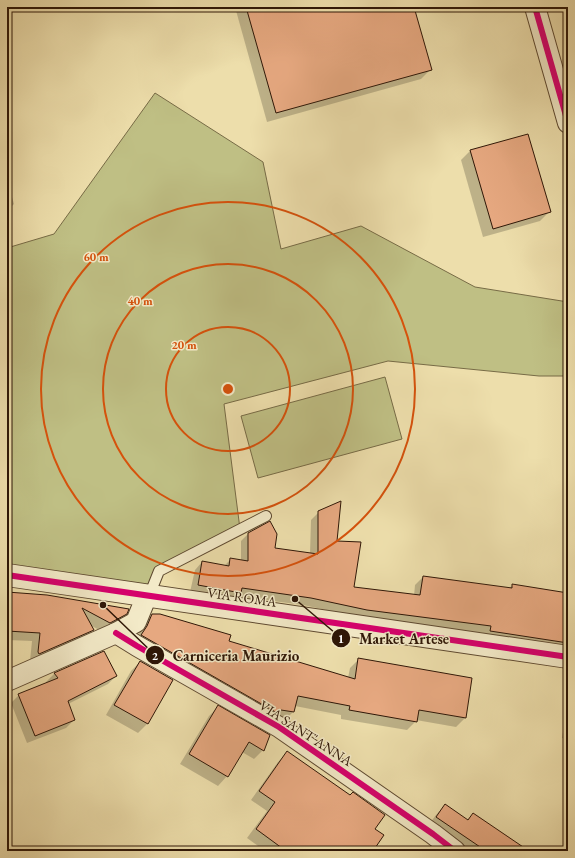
<svg xmlns="http://www.w3.org/2000/svg" width="575" height="858" font-family="'EB Garamond',serif">
<rect width="100%" height="100%" fill="#eddeab"/>
<filter id="stains"><feTurbulence type="fractalNoise" baseFrequency=".005" numOctaves="4"/><feColorMatrix values="0 0 0 0 .2 0 0 0 0 .09 0 0 0 0 .02 0 0 0 .5 -.17"/></filter>
<radialGradient id="worn" r=".72"><stop offset=".6" stop-color="#630" stop-opacity="0"/><stop offset="1" stop-color="#630" stop-opacity=".3"/></radialGradient>
<g fill="#bfbf84" stroke="#776b46">
<path d="M155 93 263 162 281 249 361 226 475 287 568 302V376H539L388 361 224 404 240 529 159 571 147 595 7 575V248L54 234Z"/>
<path d="M385 377 402 439 258 478 241 416Z"/>
</g>
<g fill="#0003">
<path d="M235 7H413L430 70 421 79 267 122Z"/>
<path d="M470 151 549 212 540 221 483 237 461 160Z"/>
<path d="M7 180 14 204 7 211Z"/>
<path d="M319 512 336 541 353 588 414 596 415 585 423 577 509 588 513 585 568 594V647L483 638V633L359 617 303 605 236 596 232 600 190 592 195 570 202 562 224 566 231 559 241 561V541L249 533 274 549 310 554 311 520Z"/>
<path d="M7 593 126 613 117 622 101 631 90 625 93 630 84 639 30 661 32 641 7 640Z"/>
<path d="M152 615 227 642 348 678 350 668 359 659 465 718 456 727 416 720V721L407 730 341 719V715L295 706 293 712 284 721 138 636 143 624Z"/>
<path d="M104 652 116 676 108 684 68 704 74 720 66 728 27 743 11 703 19 695 47 683 46 682 54 674Z"/>
<path d="M140 662 172 680 147 724 138 733 106 715 131 671Z"/>
<path d="M568 701V739L562 738Z"/>
<path d="M218 707 263 750 254 759 242 752 227 776 218 786 180 764 209 716Z"/>
<path d="M287 753 373 829 371 851H265L247 838 267 811 251 800 278 762Z"/>
<path d="M445 805 467 820 473 814 514 851H463L427 827 436 815Z"/>
</g>
<g fill="#e6a880" stroke="#2f1707">
<path d="M246 7H414L432 70 276 113Z"/>
<path d="M528 134 551 212 493 229 470 150Z"/>
<path d="M341 501 337 541 361 542 354 587 420 595 423 576 512 588V584L568 593V643L490 631 491 626 367 610 311 598 242 588 241 593 198 585 202 561 229 566 230 558 248 561V533L270 521 277 534 275 548 318 554V511Z"/>
<path d="M7 592 47 595 129 609 127 614 110 623 82 608 94 630 39 654 38 652 40 633 7 631Z"/>
<path d="M152 614H160L231 635 229 641 355 679 358 658 472 678 466 718 419 710 417 722 349 710 350 706 298 696 294 712 281 710 279 714 141 635 147 626Z"/>
<path d="M104 651 117 676 68 701 75 720 35 736 18 694 58 678 54 673Z"/>
<path d="M140 661 173 680 148 724 114 705Z"/>
<path d="M218 705 270 735 264 751 249 742 228 777 189 754Z"/>
<path d="M287 751 350 795 353 792 385 815 375 829 384 835 373 851H286L256 829 275 802 259 791Z"/>
<path d="M445 804 468 820 473 813 529 851H486L436 817Z"/>
</g>
<g fill="none" stroke-linecap="round" stroke-linejoin="round">
<defs>
<path id="service" d="M149 596 159 571 266 516"/>
<g id="minor">
<path d="M535 7 568 123"/>
<path d="M116 633 137 646 279 727 433 834 455 851"/>
<path d="M7 681 116 633 136 622 147 595"/>
</g>
<path id="tertiary" d="M7 575 568 657"/>
</defs>
<use href="#service" stroke="#5e4930" stroke-width="12"/>
<use href="#minor" stroke="#5e4930" stroke-width="22"/>
<use href="#tertiary" stroke="#5e4930" stroke-width="24"/>
<use href="#service" stroke="#f3eac8" stroke-width="10"/>
<use href="#minor" stroke="#f3eac8" stroke-width="20"/>
<use href="#tertiary" stroke="#f3eac8" stroke-width="22"/>
<defs>
<g id="cycleway">
<path d="M535 7 568 123"/>
<path d="M7 575 568 657"/>
<path d="M116 633 137 646 279 727 433 834 455 851"/>
</g>
</defs>
<use href="#cycleway" stroke="#f3eac8" stroke-width="8"/>
<use href="#cycleway" stroke="#d6006c" stroke-width="6"/>
</g>
<g fill="none" stroke="#d6520c" stroke-width="2">
<circle cx="228" cy="389" r="62"/>
<circle cx="228" cy="389" r="125"/>
<circle cx="228" cy="389" r="187"/>
</g>
<g text-anchor="middle" dominant-baseline="central" stroke-width="3" stroke-linejoin="round" paint-order="stroke">
<g font-size="14" fill="#2f1707" stroke="#f3eac8">
<text transform="translate(242 597) rotate(8)">VIA ROMA</text>
<text transform="translate(306 733) rotate(33)">VIA SANT'ANNA</text>
</g>
</g>
<circle cx="228" cy="389" r="6" fill="#d6520c" stroke="#f3eac8" stroke-width="2"/>
<g font-size="12" text-anchor="middle" font-weight="bold" fill="#d6520c" stroke="#f3eac8" stroke-width="3" stroke-linejoin="round" paint-order="stroke">
<text x="96" y="261">60 m</text>
<text x="140" y="305">40 m</text>
<text x="184" y="349">20 m</text>
</g>
<path fill="none" stroke="#2f1707" stroke-width="1.5" d="M295 599L341 638M103 605L155 655"/>
<g fill="#2f1707" stroke="#f3eac8" stroke-width="1.5">
<circle cx="295" cy="599" r="4"/>
<circle cx="103" cy="605" r="4"/>
<circle cx="341" cy="638" r="10"/>
<circle cx="155" cy="655" r="10"/>
</g>
<g font-size="12" text-anchor="middle" font-weight="bold" fill="#fff">
<text x="341" y="643">1</text>
<text x="155" y="660">2</text>
</g>
<g font-size="15" text-anchor="middle" font-weight="bold" fill="#2f1707" stroke="#f3eac8" stroke-width="3" stroke-linejoin="round" paint-order="stroke">
<text x="404" y="644">Market Artese</text>
<text x="236" y="661">Carniceria Maurizio</text>
</g>
<rect width="575" height="858" fill="none" stroke="#eddeab" stroke-width="24"/>
<rect x="8" y="8" width="559" height="842" fill="none" stroke="#2f1707" stroke-width="2"/>
<rect x="12" y="12" width="551" height="834" fill="none" stroke="#2f1707"/>
<rect width="100%" height="100%" filter="url(#stains)"/>
<rect width="100%" height="100%" fill="url(#worn)"/>
</svg>
